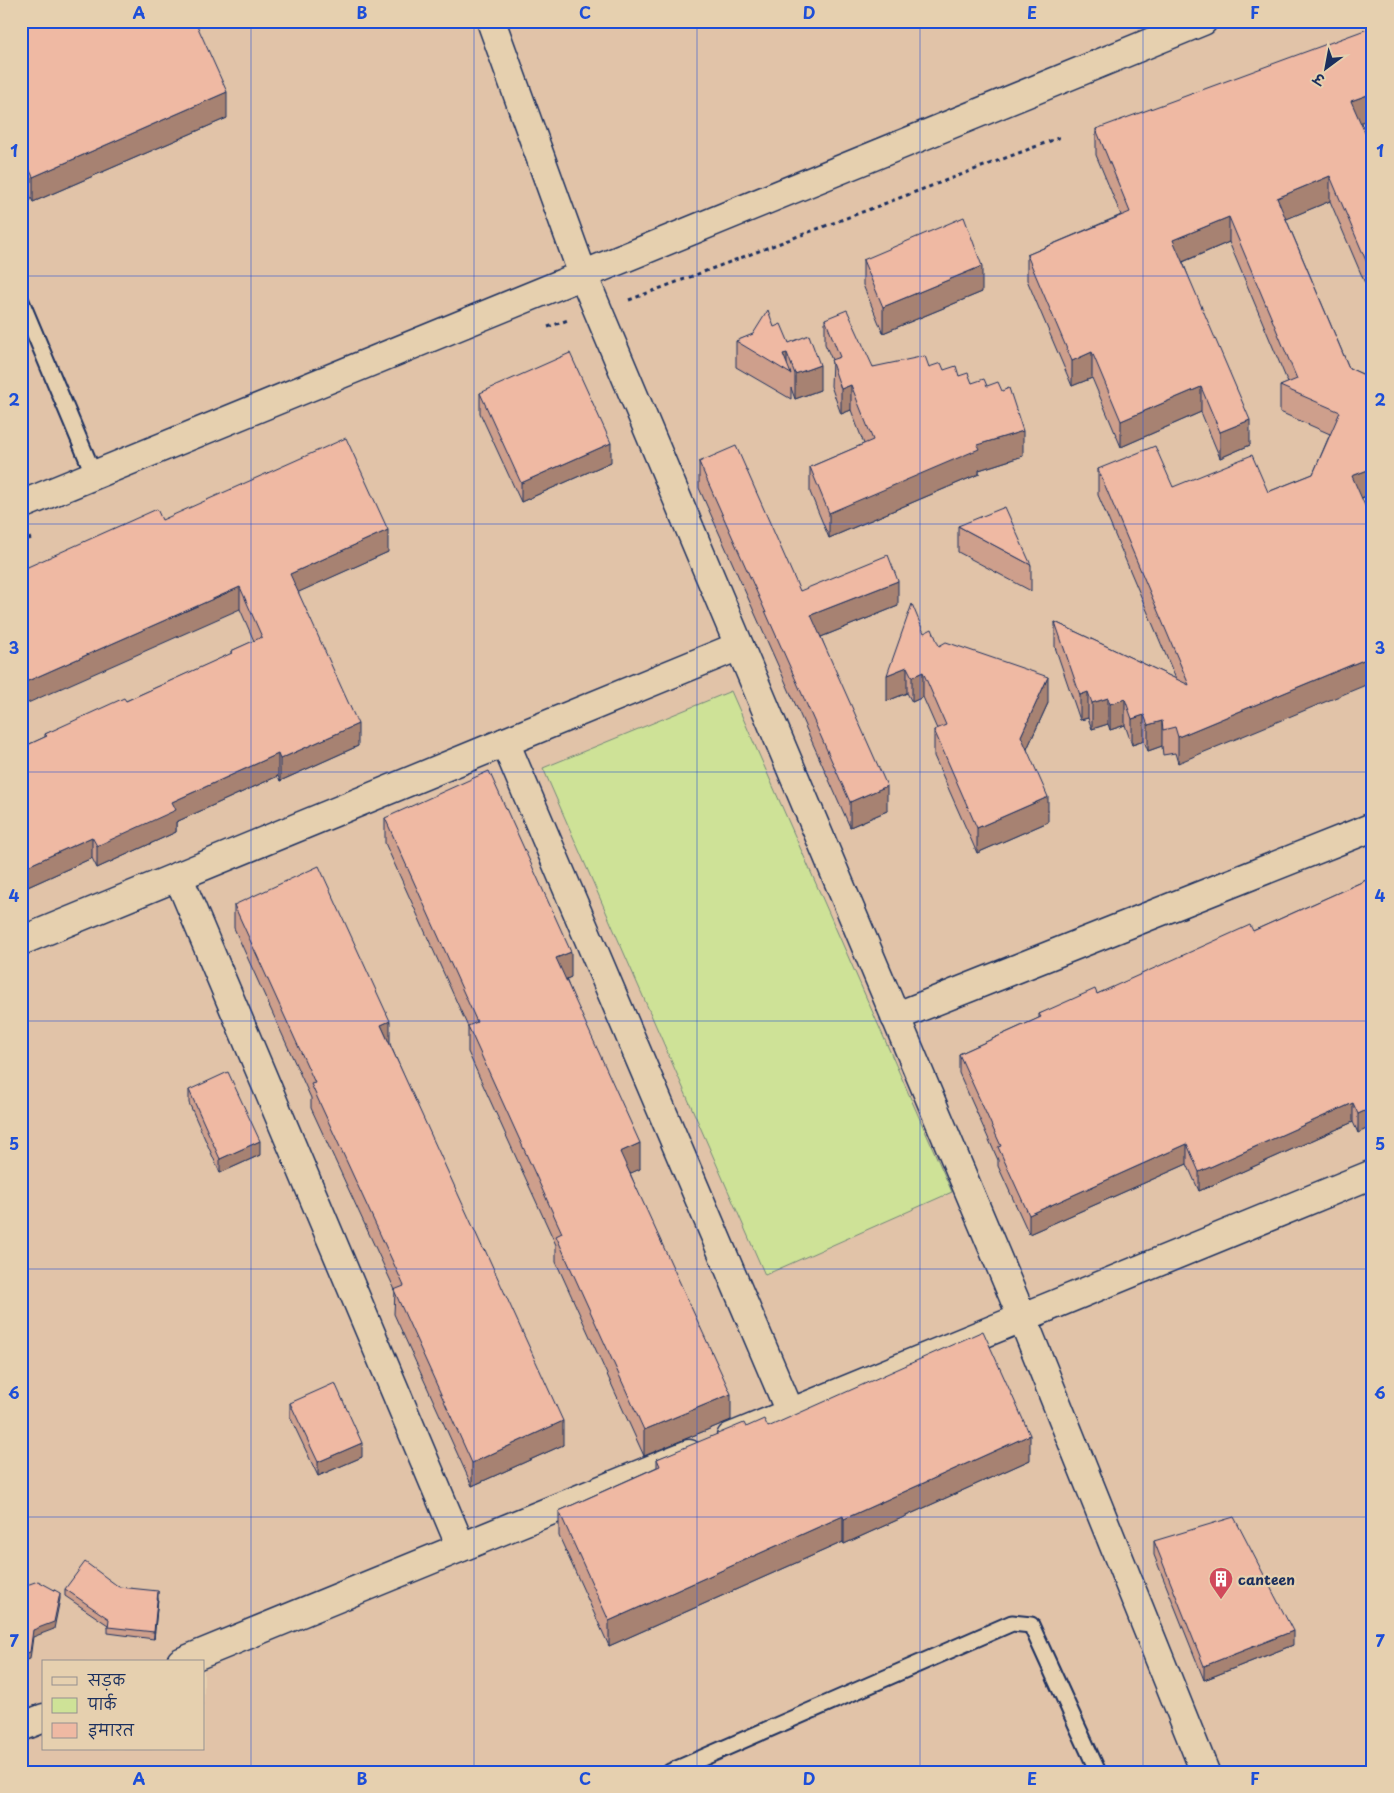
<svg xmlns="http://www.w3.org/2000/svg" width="1394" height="1793" font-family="'Playpen Sans','Playpen Sans Deva',sans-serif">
<rect width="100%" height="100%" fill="#e6d0af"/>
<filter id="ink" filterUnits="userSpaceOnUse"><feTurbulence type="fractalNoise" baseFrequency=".02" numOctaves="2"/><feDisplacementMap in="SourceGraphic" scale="10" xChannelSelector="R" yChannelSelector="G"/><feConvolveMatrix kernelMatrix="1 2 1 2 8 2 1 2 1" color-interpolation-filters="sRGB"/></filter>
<g filter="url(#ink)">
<path fill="#e1c3a8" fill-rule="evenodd" d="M21 21H1373V1772H21ZM44 1662H204V1749H44Z"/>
<path fill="#cee297" stroke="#74887a" d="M731 691 952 1192 765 1275 543 768Z"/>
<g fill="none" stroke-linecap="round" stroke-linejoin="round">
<defs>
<g id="service">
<path d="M21 301 94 475"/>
<path d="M670 1772 1012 1623 1031 1625 1098 1772"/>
</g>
<g id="minor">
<path d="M491 21 583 275 1022 1317 1205 1772"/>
<path d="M505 742 790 1412"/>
<path d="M178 876 461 1547"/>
<path d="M21 941 739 646"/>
<path d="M895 1017 1373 827"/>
<path d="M731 1437 1373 1174"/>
<path d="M181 1662 689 1454"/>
<path d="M21 1727 44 1718"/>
</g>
<path id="tertiary" d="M21 505 1203 21"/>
</defs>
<use href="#service" stroke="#1b2f5e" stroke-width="19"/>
<use href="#minor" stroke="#1b2f5e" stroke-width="31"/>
<use href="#tertiary" stroke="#1b2f5e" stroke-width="31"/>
<g stroke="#1b2f5e" stroke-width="3" stroke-dasharray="4 4" stroke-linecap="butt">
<path d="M629 300 1061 137"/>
<path d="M548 327 568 320"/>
<path d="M21 542 31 538"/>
</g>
<use href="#service" stroke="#e6d0af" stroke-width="15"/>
<use href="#minor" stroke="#e6d0af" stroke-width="28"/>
<use href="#tertiary" stroke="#e6d0af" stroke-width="28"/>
</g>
<g fill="#ce9f8c" stroke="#1b2f5e">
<path d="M21 21 227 118 33 202 21 177Z"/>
<path d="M1361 123 1373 151V302L1330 201 1286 219 1349 368 1373 379V493L1362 498 1178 763 1175 753 1163 755 1162 746 1148 751 1144 741 1132 745 1125 725 1110 730 1108 724 1092 729 1088 718 1080 720 1055 647V622L1176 679 1098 495V469L1173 487 1268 492 1313 474 1330 434 1280 412V386L1288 383 1229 242 1183 262 1250 445 1220 458 1201 412 1121 447 1092 378 1072 386 1027 280V255L1121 215 1096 155V129Z"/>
<path d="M863 260 982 292 883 333 863 285Z"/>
<path d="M825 319 873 367H929L944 370 959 376 972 383 987 386 1023 456 979 470V474L829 538 810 492V467L864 444 851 410 841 414 831 386 832 360 825 344Z"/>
<path d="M774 327 789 343 820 390 795 399 791 388V399L736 367V341Z"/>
<path d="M480 393 611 462 521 502 480 413Z"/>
<path d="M699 462 800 591 898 606 821 637 887 811 850 827 699 488Z"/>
<path d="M162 520 388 552 298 592 358 746 280 781 278 776 176 822V832L97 868 92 858 21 890V748L45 737V734L126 701 231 654V651L254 641 240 609Z"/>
<path d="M958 526 1031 565V591L958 552Z"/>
<path d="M924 633 939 646 1048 703 1027 749 1048 822 977 853 934 756V730L937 729 923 697 912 702 907 693 887 701Z"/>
<path d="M385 818 571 977 566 979 640 1169 630 1173 731 1420 644 1456 556 1262V1245L468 1052V1027L385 843Z"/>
<path d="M1373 877 1358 1133 1353 1122 1199 1191 1187 1164 1029 1234 998 1166V1160L959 1073V1054L1039 1018V1014L1097 994 1253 931Z"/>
<path d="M234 905 390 1044 563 1445 472 1486 394 1314 395 1290 311 1108V1098L234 928Z"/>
<path d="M189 1090 260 1155 220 1173 189 1103Z"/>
<path d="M290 1403 362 1457 318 1476 290 1417Z"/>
<path d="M746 1427H768L1030 1460 844 1544 843 1542 609 1646 559 1536V1511L657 1467V1459Z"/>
<path d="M1154 1541 1293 1645 1204 1680 1154 1555Z"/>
<path d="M119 1587 158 1598 154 1639 108 1633V1625L65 1596V1589Z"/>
</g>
<g fill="#a78272" stroke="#1b2f5e">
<path d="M227 92V118L33 202V177Z"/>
<path d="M1373 93V118L1351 126V101Z"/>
<path d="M1330 176V201L1277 223V198Z"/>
<path d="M1229 217V242L1173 266V240Z"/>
<path d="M982 266V292L883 333V307Z"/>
<path d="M1092 352V378L1072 386V361Z"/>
<path d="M787 353V371L783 354Z"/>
<path d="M820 365V390L795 399V374Z"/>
<path d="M851 385V410L841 414V389Z"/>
<path d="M1201 387V412L1121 447V421Z"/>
<path d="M1250 420V445L1220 458V432Z"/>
<path d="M1023 431V456L979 470V474L829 538V513L977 445Z"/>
<path d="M611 443V462L521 502V483Z"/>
<path d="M1373 468V493L1352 502V476Z"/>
<path d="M388 530V552L290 596V574Z"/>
<path d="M898 581V606L811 641V615Z"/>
<path d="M240 587V609L21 706V684Z"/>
<path d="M1373 656V682L1178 763V737Z"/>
<path d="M907 667V693L887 701V675Z"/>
<path d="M923 672V697L912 702V677Z"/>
<path d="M1048 677V703L1021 762V736Z"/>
<path d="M1088 692V718L1080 720V695Z"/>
<path d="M1108 698V724L1092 729V703Z"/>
<path d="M1125 699V725L1110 730V704Z"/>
<path d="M1144 715V741L1132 745V719Z"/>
<path d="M1162 721V746L1148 751V725Z"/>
<path d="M358 724V746L280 781V759Z"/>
<path d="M278 754V776L176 822V832L97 868V846L172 802Z"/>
<path d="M887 786V811L850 827V802Z"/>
<path d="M1048 797V822L977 853V828Z"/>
<path d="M92 837V858L21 890V869Z"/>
<path d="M571 952V977L556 984V958Z"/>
<path d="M390 1021V1045L381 1025Z"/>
<path d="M1353 1103V1122L1199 1191V1172Z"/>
<path d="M1373 1107V1126L1358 1133V1114Z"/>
<path d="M260 1141V1155L220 1173V1159Z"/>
<path d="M640 1143V1169L620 1178V1152Z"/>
<path d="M1187 1144V1164L1029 1234V1215Z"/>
<path d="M731 1394V1420L644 1456V1430Z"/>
<path d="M563 1421V1445L472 1486V1463Z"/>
<path d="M1030 1435V1460L844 1544V1519Z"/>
<path d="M362 1443V1457L318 1476V1462Z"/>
<path d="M843 1516V1542L609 1646V1621Z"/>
<path d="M158 1591V1598L154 1639V1632Z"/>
<path d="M60 1593V1599L54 1629 33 1637 30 1659 21 1662V1655L33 1630Z"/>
<path d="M1293 1631V1645L1204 1680V1666Z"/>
</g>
<g fill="#efb9a3" stroke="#1b2f5e">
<path d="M21 21H195L227 92 33 177 21 151Z"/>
<path d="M1373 27V93L1351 101 1373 151V277L1330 176 1277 198 1349 368 1373 379V468L1352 476 1373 524V656L1178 737 1175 727 1163 730 1162 721 1148 725 1144 715 1132 719 1125 699 1110 704 1108 698 1092 703 1088 692 1080 695 1055 622 1189 685 1098 469 1155 446 1173 487 1252 455 1268 492 1313 474 1340 412 1280 386 1297 379 1229 217 1173 240 1250 420 1220 432 1201 387 1121 421 1092 352 1072 361 1027 255 1130 212 1096 129Z"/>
<path d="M964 217 982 266 883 307 863 260Z"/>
<path d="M768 310 774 327 781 324 789 343 809 335 820 365 795 374 787 353 783 354 791 374 736 341 753 334Z"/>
<path d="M847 310 873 367 925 356 929 367 941 363 944 370 956 366 959 376 968 373 972 383 984 379 987 386 998 382 1002 391 1009 388 1023 431 977 445 979 449 829 513 810 467 873 440 851 385 841 389 831 360 840 357 825 319Z"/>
<path d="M570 353 611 443 521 483 480 393Z"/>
<path d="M346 438 388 530 290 574 358 724 280 759 278 754 172 802 176 810 97 846 92 837 21 869V748L47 736 45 734 124 698 126 701 232 653 231 651 262 637 240 587 21 684V570L157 509 162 520Z"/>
<path d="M736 446 800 591 888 555 898 581 811 615 887 786 850 802 699 462Z"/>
<path d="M1005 507 1031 565 958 526Z"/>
<path d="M912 604 924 633 932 629 939 646 946 642 1048 677 1021 736 1048 797 977 828 934 730 946 725 923 672 912 677 907 667 887 675Z"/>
<path d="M489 771 571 952 556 958 640 1143 620 1152 731 1394 644 1430 556 1236 562 1233 468 1026 477 1022 385 818Z"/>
<path d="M319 866 390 1021 381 1025 484 1251 485 1250 563 1421 472 1463 394 1290 404 1286 311 1084 315 1083 234 905Z"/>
<path d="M1373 877V1107L1358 1114 1353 1103 1199 1172 1187 1144 1029 1215 998 1147 1001 1146 959 1054 1041 1017 1039 1014 1095 989 1097 994 1250 925 1253 931Z"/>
<path d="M228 1072 260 1141 220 1159 189 1090Z"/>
<path d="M983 1331 1030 1435 844 1519 843 1516 609 1621 559 1511 660 1466 657 1459 744 1423 746 1427 764 1419 768 1427Z"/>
<path d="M335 1383 362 1443 318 1462 290 1403Z"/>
<path d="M1234 1517 1293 1631 1204 1666 1154 1541Z"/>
<path d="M85 1562 119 1587 158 1591 154 1632 108 1627 109 1619 65 1589Z"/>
<path d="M38 1581 60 1593 54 1622 33 1630 30 1652 21 1655V1587Z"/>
</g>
</g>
<path fill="none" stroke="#1d4ed8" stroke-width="1" stroke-opacity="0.55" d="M251 21V1772M474 21V1772M697 21V1772M920 21V1772M1143 21V1772M21 276H1373M21 524H1373M21 772H1373M21 1021H1373M21 1269H1373M21 1517H1373"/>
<defs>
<symbol id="building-pin" viewBox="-11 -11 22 30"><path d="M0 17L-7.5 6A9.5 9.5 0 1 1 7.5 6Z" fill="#d1495b" stroke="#e6d0af"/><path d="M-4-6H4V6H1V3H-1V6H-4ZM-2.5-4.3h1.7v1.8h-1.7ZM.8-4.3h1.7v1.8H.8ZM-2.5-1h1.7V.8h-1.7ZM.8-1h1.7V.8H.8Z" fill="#fff"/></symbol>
</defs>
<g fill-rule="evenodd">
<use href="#building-pin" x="1207" y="1565" width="28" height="38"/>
</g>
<g text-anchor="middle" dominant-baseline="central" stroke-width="4.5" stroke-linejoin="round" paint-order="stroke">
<g font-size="14" font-weight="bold" fill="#1b2f5e" stroke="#e6d0af" text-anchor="start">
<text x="1238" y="1579">canteen</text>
</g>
</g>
<rect width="1394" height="1793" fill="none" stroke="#e6d0af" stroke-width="55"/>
<rect x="42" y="1660" width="162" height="90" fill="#e6d0af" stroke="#95908f"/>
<rect x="52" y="1677" width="25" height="8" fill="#e6d0af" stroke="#95908f"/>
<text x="88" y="1686" font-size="15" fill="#1b2f5e">सड़क</text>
<rect x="52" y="1698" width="25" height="15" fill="#cee297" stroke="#95908f"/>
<text x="88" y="1710" font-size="15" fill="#1b2f5e">पार्क</text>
<rect x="52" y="1723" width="25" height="15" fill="#efb9a3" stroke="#95908f"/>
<text x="88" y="1736" font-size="15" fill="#1b2f5e">इमारत</text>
<g transform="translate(1326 68) rotate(212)" stroke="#e6d0af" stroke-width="4" paint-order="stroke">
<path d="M0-4L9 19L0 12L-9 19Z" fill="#1b2f5e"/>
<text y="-8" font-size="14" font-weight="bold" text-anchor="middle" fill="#1b2f5e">उ</text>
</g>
<rect x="28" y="28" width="1338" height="1738" fill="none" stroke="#1d4ed8" stroke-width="2"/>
<g font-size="16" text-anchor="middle" font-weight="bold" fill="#1d4ed8">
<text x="139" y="19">A</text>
<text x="362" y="19">B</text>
<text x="585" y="19">C</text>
<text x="809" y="19">D</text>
<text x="1032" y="19">E</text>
<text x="1255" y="19">F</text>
<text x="14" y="157">1</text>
<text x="1380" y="157">1</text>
<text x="14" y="406">2</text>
<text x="1380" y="406">2</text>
<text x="14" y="654">3</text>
<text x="1380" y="654">3</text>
<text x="14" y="902">4</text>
<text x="1380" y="902">4</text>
<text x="14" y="1150">5</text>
<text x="1380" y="1150">5</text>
<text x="14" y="1399">6</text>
<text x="1380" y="1399">6</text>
<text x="14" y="1647">7</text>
<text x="1380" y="1647">7</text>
<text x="139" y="1785">A</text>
<text x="362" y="1785">B</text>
<text x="585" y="1785">C</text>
<text x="809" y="1785">D</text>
<text x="1032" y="1785">E</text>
<text x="1255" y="1785">F</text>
</g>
</svg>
